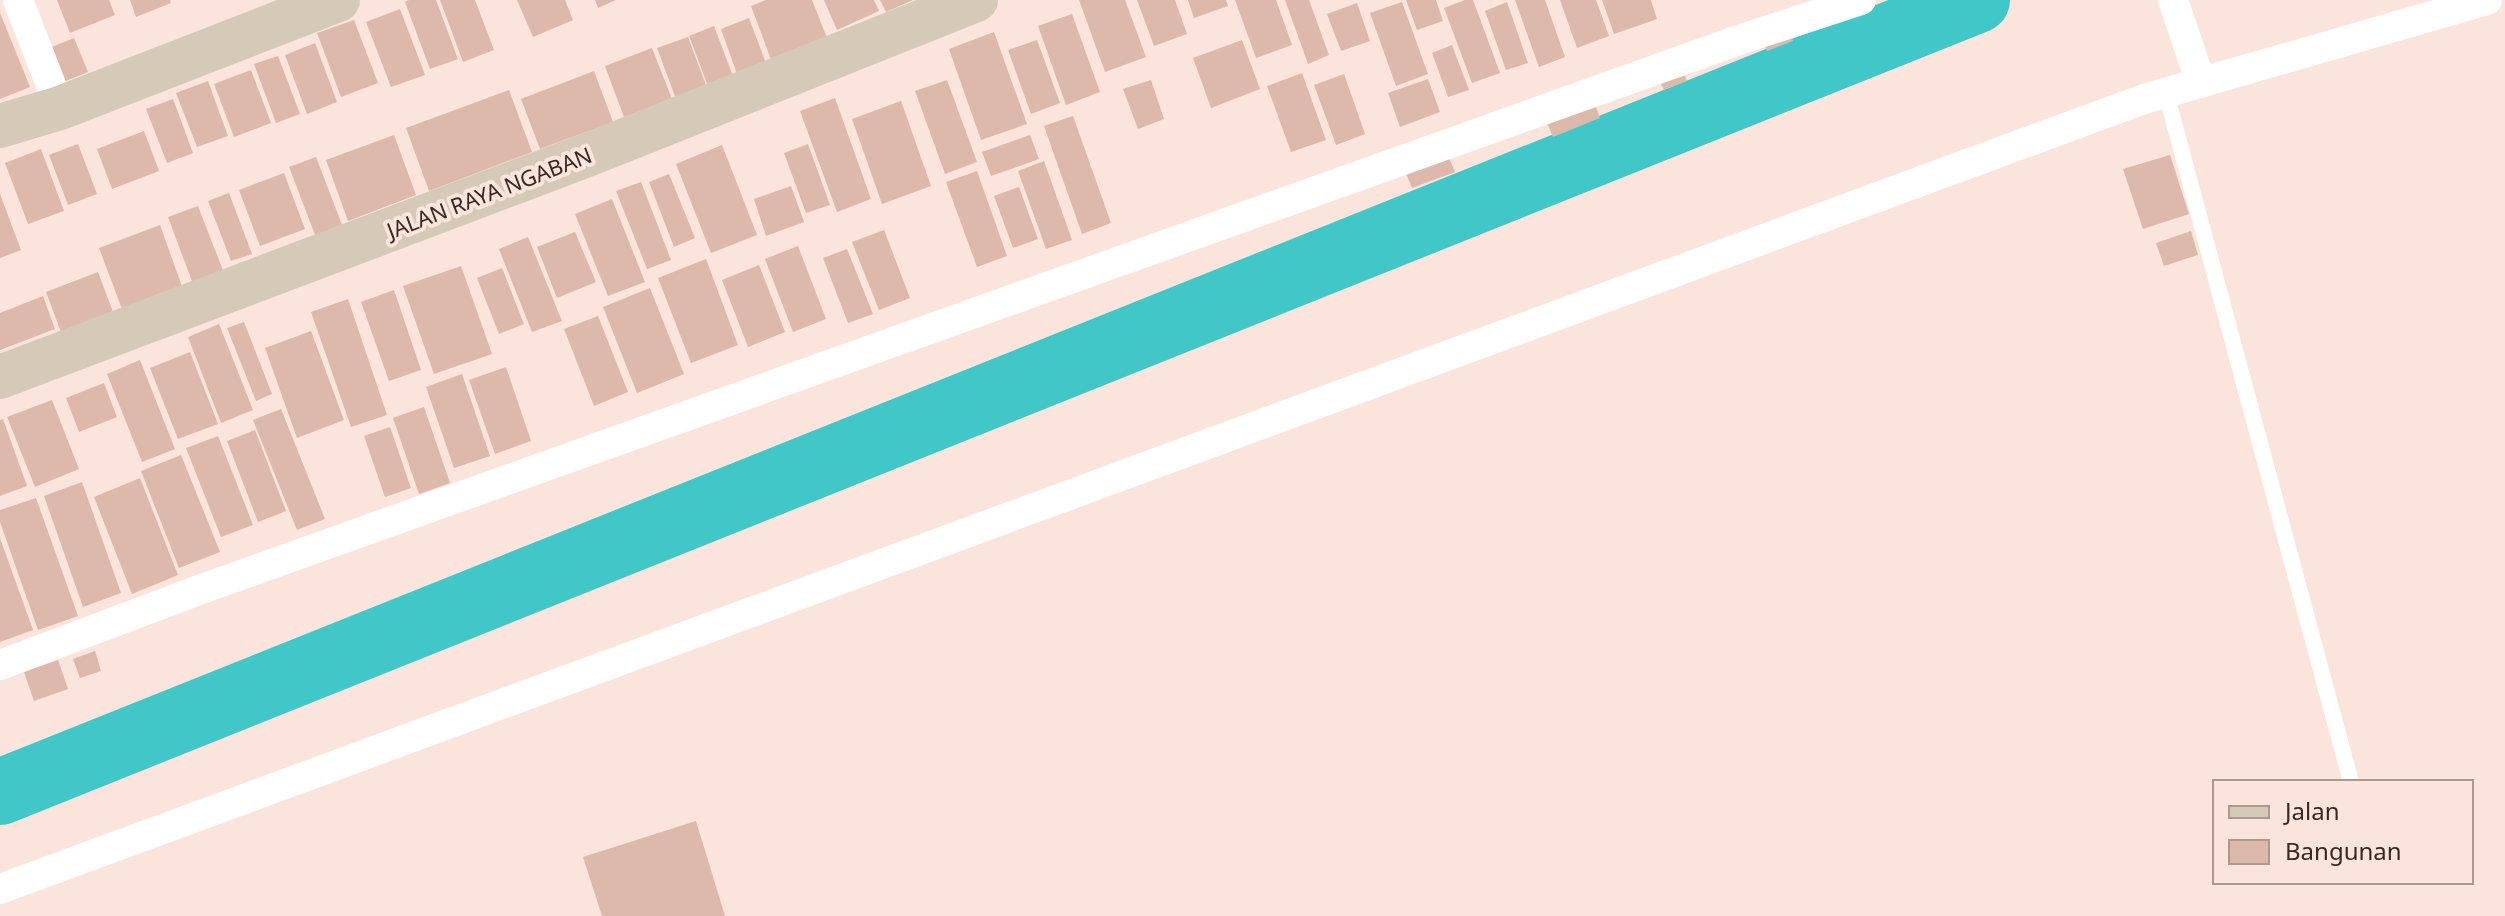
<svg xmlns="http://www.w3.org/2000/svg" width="2505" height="916" font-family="'Noto Sans',sans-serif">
<rect width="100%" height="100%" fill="#fae4db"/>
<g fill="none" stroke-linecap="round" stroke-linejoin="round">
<path stroke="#41c7c8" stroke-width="66" d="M0 792 1977 0"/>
</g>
<g fill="#dcb9ab">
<path d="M57 0H109L115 15 70 33Z"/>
<path d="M130 0H170L171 3 136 17Z"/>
<path d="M409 0H436L458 59 430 69 405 2Z"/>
<path d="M440 0H475L494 50 463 62Z"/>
<path d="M517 0H565L573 20 533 37Z"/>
<path d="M595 0H616L598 8Z"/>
<path d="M766 0H812L829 43 773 65 751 6Z"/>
<path d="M824 0H874L879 11 837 30Z"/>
<path d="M880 0H913L886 12Z"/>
<path d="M1079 0H1125L1146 57 1105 72Z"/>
<path d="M1137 0H1175L1187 34 1154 46Z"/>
<path d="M1188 0H1226L1228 6 1194 18Z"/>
<path d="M1235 0H1276L1292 45 1256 58Z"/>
<path d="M1285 0H1309L1329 55 1308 64Z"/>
<path d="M1406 0H1436L1443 21 1417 30Z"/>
<path d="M1465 0H1473L1500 73 1472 83 1444 8Z"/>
<path d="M1515 0H1545L1565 57 1539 67Z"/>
<path d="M1560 0H1596L1609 36 1577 48Z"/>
<path d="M1602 0H1651L1657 19 1614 34Z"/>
<path d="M1402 2 1428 74 1396 86 1370 13Z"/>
<path d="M1507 2 1528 63 1506 70 1485 11Z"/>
<path d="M1357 3 1370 41 1341 51 1327 14Z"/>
<path d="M400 9 425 75 391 87 366 22Z"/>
<path d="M0 13 30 87 0 99Z"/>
<path d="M1072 14 1100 92 1066 105 1038 26Z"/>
<path d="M749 18 767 66 738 77 721 29Z"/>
<path d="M354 20 378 83 341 97 317 33Z"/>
<path d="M714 26 733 76 708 86 689 36Z"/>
<path d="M1788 29 1793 41 1767 51 1762 39Z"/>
<path d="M994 32 1027 124 981 140 949 49Z"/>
<path d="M688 37 707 88 676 99 657 48Z"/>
<path d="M74 38 88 72 61 83 47 49Z"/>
<path d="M1037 40 1060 103 1031 114 1008 50Z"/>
<path d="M1242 40 1260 89 1211 108 1193 58Z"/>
<path d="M315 43 337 102 307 114 285 55Z"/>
<path d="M1452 45 1469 90 1448 97 1432 53Z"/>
<path d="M652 48 672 99 624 117 605 66Z"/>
<path d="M278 56 300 114 276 123 254 64Z"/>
<path d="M1681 66 1687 81 1664 90 1657 75Z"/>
<path d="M251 70 271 123 234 137 214 84Z"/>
<path d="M594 71 613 122 540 149 521 99Z"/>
<path d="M1302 73 1326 140 1291 152 1267 86Z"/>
<path d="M1344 74 1365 134 1336 145 1314 85Z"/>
<path d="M1428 79 1440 112 1400 127 1388 93Z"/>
<path d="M947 80 977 162 945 174 915 91Z"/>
<path d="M1151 80 1164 119 1138 129 1123 89Z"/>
<path d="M208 81 228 136 197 147 176 93Z"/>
<path d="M509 90 532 152 429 191 406 128Z"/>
<path d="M835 98 871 199 837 212 800 111Z"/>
<path d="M173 99 193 153 167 163 146 109Z"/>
<path d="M1593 99 1600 118 1553 137 1545 118Z"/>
<path d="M901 101 931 186 882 204 852 119Z"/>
<path d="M1073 116 1111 223 1082 234 1044 126Z"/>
<path d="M144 131 159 171 112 189 97 149Z"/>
<path d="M394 135 416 195 348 221 326 160Z"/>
<path d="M1030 135 1039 159 991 176 982 152Z"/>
<path d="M78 144 97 194 68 205 49 155Z"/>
<path d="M808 144 830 205 806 213 784 153Z"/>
<path d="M722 145 757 235 711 253 676 164Z"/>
<path d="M41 149 64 211 28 224 5 163Z"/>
<path d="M1448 155 1455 172 1412 188 1405 171Z"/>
<path d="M2170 155 2189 214 2143 229 2123 169Z"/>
<path d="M316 157 344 230 317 240 289 167Z"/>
<path d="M1044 161 1072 240 1046 249 1018 171Z"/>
<path d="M977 171 1007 256 977 267 946 182Z"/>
<path d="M284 173 305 229 260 246 239 190Z"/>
<path d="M669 174 695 238 674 247 649 182Z"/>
<path d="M641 182 671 260 647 269 616 191Z"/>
<path d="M791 186 804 222 766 236 754 199Z"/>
<path d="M1019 187 1038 239 1013 248 994 196Z"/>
<path d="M229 193 252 254 231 261 208 201Z"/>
<path d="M0 194 21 250 0 258Z"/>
<path d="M612 199 645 282 608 296 575 214Z"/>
<path d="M198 206 224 273 193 284 168 217Z"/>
<path d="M160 225 184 292 124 314 99 248Z"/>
<path d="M884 230 910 298 879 310 852 242Z"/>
<path d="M2191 231 2198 255 2164 266 2156 243Z"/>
<path d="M575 232 596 282 557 298 537 247Z"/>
<path d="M528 237 562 321 532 332 499 249Z"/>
<path d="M798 246 826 319 793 332 765 259Z"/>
<path d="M847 249 873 314 848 323 823 258Z"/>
<path d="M706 259 738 345 691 363 658 278Z"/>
<path d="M759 265 785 332 748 347 722 280Z"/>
<path d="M461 266 492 354 434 374 403 286Z"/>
<path d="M502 268 524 324 499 334 477 278Z"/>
<path d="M98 272 113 312 61 332 46 292Z"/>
<path d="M650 288 684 374 637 393 603 307Z"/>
<path d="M394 290 421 370 389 381 361 302Z"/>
<path d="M43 296 55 329 0 350V313Z"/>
<path d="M348 299 387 415 351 427 311 312Z"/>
<path d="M598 316 628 392 594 406 564 329Z"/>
<path d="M244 322 272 394 256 401 227 328Z"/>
<path d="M219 324 253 410 221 423 188 337Z"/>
<path d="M311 331 344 420 297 438 265 348Z"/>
<path d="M190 352 218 424 178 439 150 368Z"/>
<path d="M140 360 175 449 142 462 107 374Z"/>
<path d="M506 367 531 441 495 454 469 380Z"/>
<path d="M462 374 490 456 454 468 426 387Z"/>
<path d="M104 383 117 417 79 432 66 398Z"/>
<path d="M52 400 79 469 35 487 7 417Z"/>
<path d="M424 407 450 483 419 494 393 418Z"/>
<path d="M281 409 325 519 297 530 253 420Z"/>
<path d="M3 419 27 486 0 496V420Z"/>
<path d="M390 427 411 488 385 497 364 436Z"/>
<path d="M255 430 286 511 258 522 227 441Z"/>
<path d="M218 436 253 525 221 537 186 448Z"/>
<path d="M181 455 220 552 179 568 141 471Z"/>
<path d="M140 478 178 575 132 594 94 497Z"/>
<path d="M82 482 121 593 83 607 44 496Z"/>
<path d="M36 498 78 616 38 630 0 522V510Z"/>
<path d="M0 538 33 630 0 642Z"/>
<path d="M95 651 101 671 80 678 73 659Z"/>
<path d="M58 660 68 689 34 701 24 672Z"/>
<path d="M696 821 725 916H602L583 857Z"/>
</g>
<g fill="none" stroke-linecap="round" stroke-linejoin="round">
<path stroke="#fff" stroke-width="16" d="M2166 93 2351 782"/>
<g stroke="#fff" stroke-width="30">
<path d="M18 0 60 108"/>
<path d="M2173 0 2201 83"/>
<path d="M0 665 199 590 1739 40 1861 0"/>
<path d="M0 889 2144 99 2487 0"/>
</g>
<g stroke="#d5cab8" stroke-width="44">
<path d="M0 126 60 108 338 0"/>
<path d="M0 377 590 154 976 0"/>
</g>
</g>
<g text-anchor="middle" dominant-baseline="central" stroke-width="8" stroke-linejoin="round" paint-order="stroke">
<g font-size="22" fill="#362823" stroke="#fae4db">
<text transform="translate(489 192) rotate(-21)">JALAN RAYA NGABAN</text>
</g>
</g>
<rect x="2213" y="780" width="260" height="104" fill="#fae4db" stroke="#ac9991" stroke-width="2"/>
<rect x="2229" y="806" width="40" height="12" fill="#d5cab8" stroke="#ac9991" stroke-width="2"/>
<text x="2285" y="820" font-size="24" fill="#362823">Jalan</text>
<rect x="2229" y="840" width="40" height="24" fill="#dcb9ab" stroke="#ac9991" stroke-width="2"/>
<text x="2285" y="860" font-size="24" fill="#362823">Bangunan</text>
</svg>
